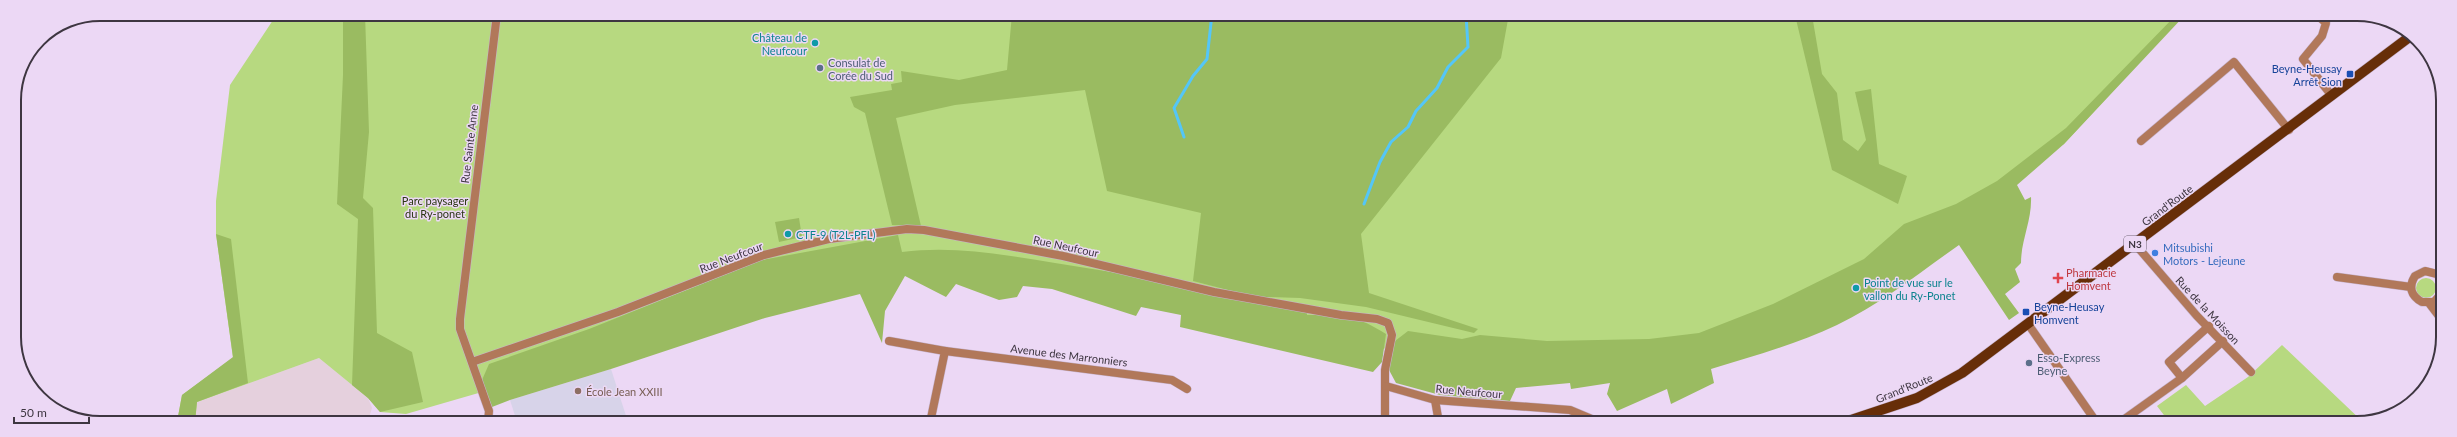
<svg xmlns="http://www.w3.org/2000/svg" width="2457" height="437" font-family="Lato,sans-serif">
<rect width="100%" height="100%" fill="#ecd8f5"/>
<g fill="#e5d0dd">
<path d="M319 358 368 398 372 408 368 421 195 422 197 402Z"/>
<path d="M465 415 468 422H441Z"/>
</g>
<path fill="#d7d3e9" d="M611 369 628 422H517L510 400Z"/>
<g fill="#b7d980">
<path d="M277 14 2183 15 2064 144 1740 340 1412 353 1381 348 1027 272 901 269 486 401 482 392 406 414 380 412 368 398 319 358 197 402 195 422H177L182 395 233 358 216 234V201L230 85Z"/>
<circle cx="2426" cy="288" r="10"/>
<path d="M2282 345 2363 422 2170 423 2157 406 2186 385 2205 406 2248 377Z"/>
</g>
<g fill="#9abb61">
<path d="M343 14H365L369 132 363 198 373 208 377 333 412 352 423 402 380 412 368 398 352 385 358 219 337 204 343 75Z"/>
<path d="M1012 14H1509L1501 58 1361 234 1369 293 1478 329 1474 333 1366 307 1300 298 1267 297 1263 299 1193 281 1201 213 1107 191 1085 90 955 105 896 118 921 226 892 225 865 113 854 107 850 97 892 90 891 84 902 82 901 71 959 80 1007 70Z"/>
<path d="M1795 15H1812L1822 74 1837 93 1843 140 1858 151 1866 140 1855 92 1871 89 1879 164 1907 176 1898 204 1832 170Z"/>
<path d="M2176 15H2185L2064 144 2017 185 2025 200 2031 197C2032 221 2021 240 2021 263L2015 269 2020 282 2005 294 2019 313 2009 320 1959 245C1919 273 1881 304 1837 325 1797 344 1753 356 1711 369L1714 383 1671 404 1667 389 1617 411 1607 394 1610 383 1571 389 1570 383 1516 388 1510 401 1440 395 1396 383 1389 370 1395 341 1408 331 1462 339 1480 335 1547 341 1649 339 1699 333 1773 304 1864 259 1904 224 1956 204 1997 181 2066 128Z"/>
<path d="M799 218 802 237 779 242 775 222Z"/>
<path d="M216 234 231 239 248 383 197 402 195 422H177L182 395 233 357Z"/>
<path d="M898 235 902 252C954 245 1004 255 1055 263 1140 276 1223 292 1307 309V315C1343 315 1354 314 1386 334L1382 362 1373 372 1180 327 1181 315 1141 307 1136 316 1052 289 1023 286 1017 297 999 300 956 284 946 297 905 276 885 311 882 343 860 294 765 318 611 369 510 400 492 407 482 380 489 364 589 329 762 260Z"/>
</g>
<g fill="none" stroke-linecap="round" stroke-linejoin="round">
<g stroke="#54c6f8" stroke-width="3">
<path d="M1184 137 1174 108 1193 76 1207 59 1212 14"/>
<path d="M1364 204 1380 162 1391 142 1408 127 1416 111 1437 88 1448 67 1468 47 1466 14"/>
</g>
<defs>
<g id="street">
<path d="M2317 15 2326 23 2322 36 2303 59 2332 96"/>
<path d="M2141 141 2234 62 2289 130"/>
<path d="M2135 244 2197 316 2251 372"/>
<path d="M2337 277 2411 287"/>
<path d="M2442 281 2437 274 2425 271 2415 276C2408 287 2411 296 2422 302H2434L2442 293"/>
<path d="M2429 303 2442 320"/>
<path d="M2028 324 2097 423"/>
<path d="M889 341 945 351 1172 380 1187 389"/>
<path d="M472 362 618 312 764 255 829 239 907 229 924 230 1063 256 1214 292 1341 315 1377 319 1388 323 1392 335 1385 370V423"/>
<path d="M2182 378 2169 362 2209 326"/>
<path d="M1386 386 1435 400 1570 410 1601 423"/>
<path d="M1435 400 1439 423"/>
<path d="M488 422 489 411 460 329V319L497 14"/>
<path d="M930 423 945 351"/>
<path d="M2119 423 2182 378 2223 341"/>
</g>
<path id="primary" d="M1842 423 1917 398 1962 373 2412 35"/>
</defs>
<use href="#street" stroke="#c6b4cd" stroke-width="9"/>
<use href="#primary" stroke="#c6b4cd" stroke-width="11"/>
<use href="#street" stroke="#b1785a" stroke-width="8"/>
<use href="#primary" stroke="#672e08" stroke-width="10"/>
</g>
<g fill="#0f9aa8" stroke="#ecd8f5" stroke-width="1.5">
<circle cx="815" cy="43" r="4"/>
<circle cx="788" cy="234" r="4"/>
<circle cx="1856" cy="288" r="4"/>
</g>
<g fill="#5c6f8a" stroke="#ecd8f5" stroke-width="1.5">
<circle cx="820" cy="68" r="4"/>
<circle cx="2029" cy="363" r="4"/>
</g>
<g fill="#1a4fb4" stroke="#ecd8f5" stroke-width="1.5">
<rect x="2346" y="70" width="8" height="8" rx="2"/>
<rect x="2022" y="308" width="8" height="8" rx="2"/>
</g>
<circle fill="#3f7fe0" stroke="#ecd8f5" stroke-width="1.5" cx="2155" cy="253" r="4"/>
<path fill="#e0444e" stroke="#ecd8f5" stroke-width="1.5" d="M2056 272h4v4h4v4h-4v4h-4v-4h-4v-4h4z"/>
<circle fill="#8d6e63" stroke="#ecd8f5" stroke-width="1.5" cx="578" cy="391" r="4"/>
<g text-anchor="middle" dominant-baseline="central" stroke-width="3" stroke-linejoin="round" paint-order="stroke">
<rect fill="#ecd8f5" stroke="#726777" stroke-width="1" x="2124" y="236" width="22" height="16" rx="3"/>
<g font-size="10" font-weight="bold" fill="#3e3641">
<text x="2135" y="244">N3</text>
</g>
<g font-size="11" fill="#0d838f" stroke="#ecd8f5" text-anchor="start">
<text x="807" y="37" text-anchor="end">Château de<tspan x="807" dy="13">Neufcour</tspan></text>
<text x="796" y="234">CTF-9 (T2L-PFL)</text>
<text x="1864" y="282">Point de vue sur le<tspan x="1864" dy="13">vallon du Ry-Ponet</tspan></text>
</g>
<g font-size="11" fill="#4e5e75" stroke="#ecd8f5" text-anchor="start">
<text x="828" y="62">Consulat de<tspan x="828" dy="13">Corée du Sud</tspan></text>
<text x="2037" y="357">Esso-Express<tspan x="2037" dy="13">Beyne</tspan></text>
</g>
<g font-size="11" fill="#164399" stroke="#ecd8f5" text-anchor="end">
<text x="2342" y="68">Beyne-Heusay<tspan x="2342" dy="13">Arrêt Sion</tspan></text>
<text x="2034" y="306" text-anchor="start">Beyne-Heusay<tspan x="2034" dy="13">Homvent</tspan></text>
</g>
<g font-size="11" fill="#3e3641" stroke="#ecd8f5">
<text transform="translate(469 144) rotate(-83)">Rue Sainte Anne</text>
<text transform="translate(2167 205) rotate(-37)">Grand'Route</text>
<text transform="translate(1066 246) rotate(12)">Rue Neufcour</text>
<text transform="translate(731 257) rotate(-21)">Rue Neufcour</text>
<text transform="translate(2208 310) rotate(47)">Rue de la Moisson</text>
<text transform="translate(1069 355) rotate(7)">Avenue des Marronniers</text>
<text transform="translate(1904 388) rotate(-22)">Grand'Route</text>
<text transform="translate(1469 391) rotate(5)">Rue Neufcour</text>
</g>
<g font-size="11" fill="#2a3712" stroke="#ecd8f5">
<text x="435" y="200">Parc paysager<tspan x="435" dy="13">du Ry-ponet</tspan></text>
</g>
<g font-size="11" fill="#366cbe" stroke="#ecd8f5" text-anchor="start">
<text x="2163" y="247">Mitsubishi<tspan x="2163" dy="13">Motors - Lejeune</tspan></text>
</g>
<g font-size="11" fill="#be3a42" stroke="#ecd8f5" text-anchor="start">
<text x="2066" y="272">Pharmacie<tspan x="2066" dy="13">Homvent</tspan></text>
</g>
<g font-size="11" fill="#785e54" stroke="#ecd8f5" text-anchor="start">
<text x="586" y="391">École Jean XXIII</text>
</g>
</g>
<path d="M0 0H2457V437H0ZM100 21H2357A79 79 0 0 1 2436 100V337A79 79 0 0 1 2357 416H100A79 79 0 0 1 21 337V100A79 79 0 0 1 100 21Z" fill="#ecd8f5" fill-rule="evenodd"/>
<path fill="none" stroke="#3e3641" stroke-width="2" d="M100 21H2357A79 79 0 0 1 2436 100V337A79 79 0 0 1 2357 416H100A79 79 0 0 1 21 337V100A79 79 0 0 1 100 21Z"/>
<path d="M14 417v6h75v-6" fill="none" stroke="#3e3641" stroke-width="2"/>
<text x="20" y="417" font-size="12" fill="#3e3641" stroke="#ecd8f5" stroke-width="3" paint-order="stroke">50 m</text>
</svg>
